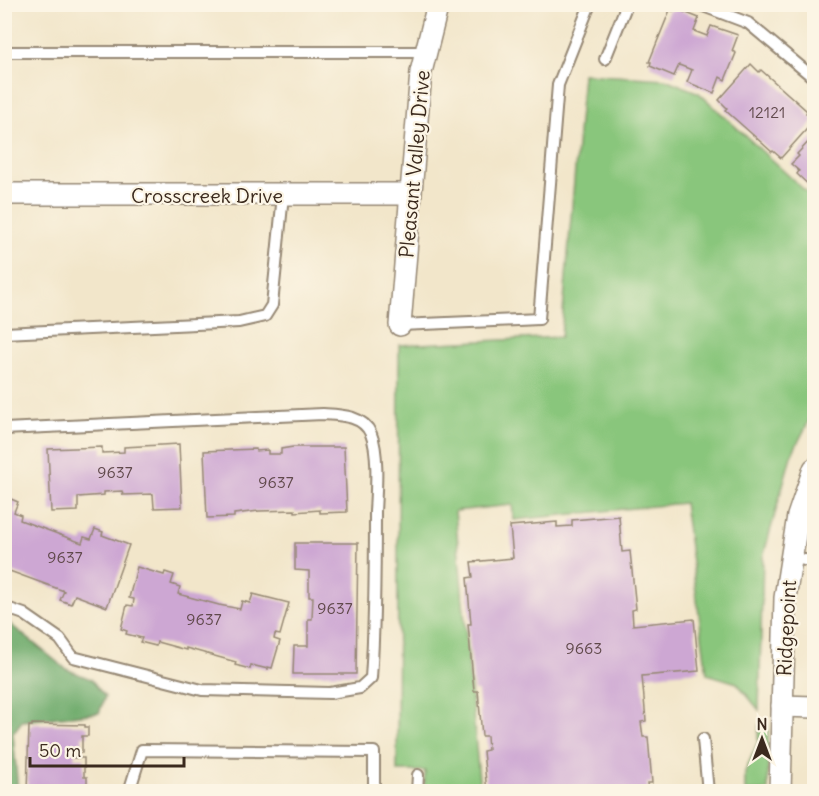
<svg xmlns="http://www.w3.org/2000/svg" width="819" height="796" font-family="Delius,sans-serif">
<rect width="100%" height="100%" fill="#fcf5e5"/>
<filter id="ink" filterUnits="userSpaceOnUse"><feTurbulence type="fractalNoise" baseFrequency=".0167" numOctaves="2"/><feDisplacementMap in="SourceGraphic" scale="12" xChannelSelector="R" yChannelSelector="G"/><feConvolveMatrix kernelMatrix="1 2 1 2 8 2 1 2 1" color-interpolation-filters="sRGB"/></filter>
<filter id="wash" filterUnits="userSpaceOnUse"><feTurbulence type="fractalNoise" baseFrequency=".008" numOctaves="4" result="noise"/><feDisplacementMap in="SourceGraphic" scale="24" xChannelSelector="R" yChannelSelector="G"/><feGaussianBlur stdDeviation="1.35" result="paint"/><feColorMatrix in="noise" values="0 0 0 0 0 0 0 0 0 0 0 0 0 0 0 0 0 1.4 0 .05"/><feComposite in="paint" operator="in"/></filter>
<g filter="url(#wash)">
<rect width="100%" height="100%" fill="#f2e6ca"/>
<g fill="#89c67c" stroke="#62784d" stroke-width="1.5">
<path d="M583 74 665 79 699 93 814 199V411L791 456 763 557 759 710 737 683 707 674 684 503 514 520 512 505 455 511 480 791H424L425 771H397L399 345 561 337Z"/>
<path d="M768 724V791H745V772L758 742 759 725Z"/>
</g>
<path fill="#6eab6c" stroke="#546a45" stroke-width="1.5" d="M5 620 66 669 91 679 105 697 99 713 22 721 13 733 18 791H5Z"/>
<g id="blocks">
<g fill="#cda7d3">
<path d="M674 8 699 18 694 31 707 36 711 26 738 35 732 51 736 53 725 80 720 77 714 93 687 82 692 70 679 65 674 76 650 66 651 62H649L670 10 673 11Z"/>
<path d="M751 64 759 72 761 70 807 111 806 113 814 121 781 158 773 151 772 152 725 110 727 108 719 100Z"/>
<path d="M814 136V190L797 174 799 171 791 164 799 156 797 154Z"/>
<path d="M179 444 182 507 154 508 153 494 123 495 122 491 104 492V495L78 497V511L51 512 48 449 102 447V453L124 452V447Z"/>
<path d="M293 447H344L347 512 320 513V510L295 512V510L259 511 234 514V517L207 518 204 451 256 449V451L268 450V454H281V449Z"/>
<path d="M11 499 18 502 14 512 21 515 20 520 82 543 84 537 91 539 95 529 103 532 102 535 129 545 107 607 75 595 71 604 60 600 64 591 4 569V500L10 502Z"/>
<path d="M619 516 622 552 630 551 636 609 632 610 633 625 694 619 699 671 642 676 646 721 641 722 643 737H648L652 783H647L648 792H487L483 751 488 750 487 736H482L478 691H474L468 624H471L467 578 473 577 471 562 513 558 510 526 557 522V527L572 526V520Z"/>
<path d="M295 543H358L356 674H293L294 646H308V619H312L313 597H309V571L295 570Z"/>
<path d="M137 567 164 575 165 572 174 575 171 584 180 587 178 594 219 605 240 609 242 601 250 603 253 594 289 603 280 635 275 634 274 639 280 641 272 668 268 667V669L251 665 250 669 235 665 236 662 186 648V650L157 642 156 646 140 642 142 638 126 634 127 631 121 629 127 605 133 606 134 599 129 598Z"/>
<path d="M32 724 85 725V727H88V736H82V753H75L74 758H84V777H87V792H27L29 726H32Z"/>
</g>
</g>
</g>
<g filter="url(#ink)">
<use href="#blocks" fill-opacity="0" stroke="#968874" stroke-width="1.5"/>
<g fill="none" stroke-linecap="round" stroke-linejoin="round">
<defs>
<g id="lane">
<path d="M698 4 748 23 814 78"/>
<path d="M4 52H426"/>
<path d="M605 59 627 4"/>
<path d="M400 325 539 319 558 85 590 4"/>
<path d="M4 333 239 322 265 316 272 305 283 195"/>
<path d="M4 429 323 414C340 415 363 415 371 434 379 453 376 491 375 512 375 567 375 623 371 678L360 688 330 693 202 690 73 657 60 639 24 614 4 607"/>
<path d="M791 557 814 562"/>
<path d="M703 739 708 792"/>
<path d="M129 792 142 750 374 752V792"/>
<path d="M417 792 418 775"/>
</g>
<g id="street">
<path d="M4 194H410"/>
<path d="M400 325 421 72 438 4"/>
<path d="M782 706 814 707"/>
<path d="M780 792 785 598 798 516 814 469"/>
</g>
</defs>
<use href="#lane" stroke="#968874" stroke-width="14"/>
<use href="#street" stroke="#968874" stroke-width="24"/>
<use href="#lane" stroke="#fff" stroke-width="10"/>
<use href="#street" stroke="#fff" stroke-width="21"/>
</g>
</g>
<g text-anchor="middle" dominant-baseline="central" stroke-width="4.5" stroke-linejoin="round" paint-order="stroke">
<g font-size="16" fill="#60494b">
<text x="767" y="112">12121</text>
<text x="115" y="472">9637</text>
<text x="276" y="482">9637</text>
<text x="65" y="557">9637</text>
<text x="335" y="608">9637</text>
<text x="204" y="619">9637</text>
<text x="584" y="648">9663</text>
</g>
<g font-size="20" fill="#3b2a1e" stroke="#fcf5e5">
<text transform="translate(414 164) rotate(-85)">Pleasant Valley Drive</text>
<text x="207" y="195">Crosscreek Drive</text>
<text transform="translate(786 628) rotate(-87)">Ridgepoint</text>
</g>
</g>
<rect width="819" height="796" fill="none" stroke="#fcf5e5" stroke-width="24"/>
<g transform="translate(762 739)" stroke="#fcf5e5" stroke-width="4.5" paint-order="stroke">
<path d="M0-4.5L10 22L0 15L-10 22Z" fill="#3b2a1e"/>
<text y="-9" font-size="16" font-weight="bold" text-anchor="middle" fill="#3b2a1e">N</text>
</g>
<path d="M30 757v9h154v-9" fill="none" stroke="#3b2a1e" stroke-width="3"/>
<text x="39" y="757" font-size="18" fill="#3b2a1e" stroke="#fcf5e5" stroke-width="4.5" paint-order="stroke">50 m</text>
</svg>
